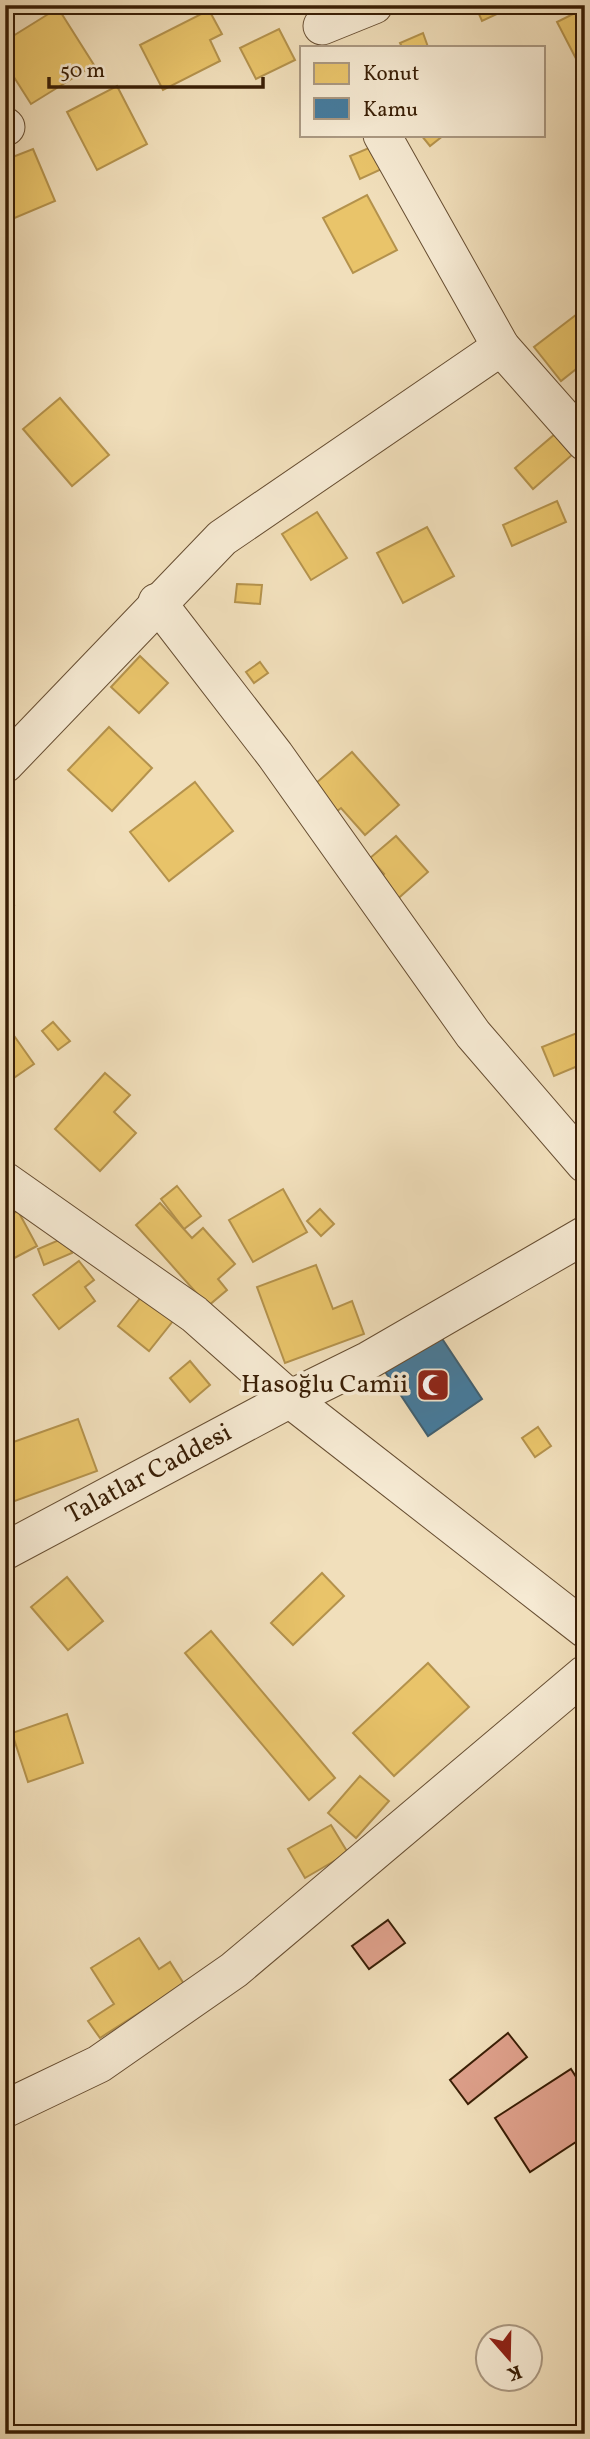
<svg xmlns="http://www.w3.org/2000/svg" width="590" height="2439" font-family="Vollkorn,serif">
<rect width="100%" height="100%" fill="#f1dfbb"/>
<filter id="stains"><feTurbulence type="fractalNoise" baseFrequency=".00286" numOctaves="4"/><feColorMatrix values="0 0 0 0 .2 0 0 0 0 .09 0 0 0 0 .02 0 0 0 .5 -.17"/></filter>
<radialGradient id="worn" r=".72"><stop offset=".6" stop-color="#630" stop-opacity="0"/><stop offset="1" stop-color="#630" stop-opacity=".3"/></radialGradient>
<g fill="#e9c46a" stroke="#b4924c" stroke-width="2">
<path d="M475 5H511L512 7 482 21Z"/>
<path d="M541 5H558L559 6 543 12Z"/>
<path d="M58 8 94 65 31 104 5 63V41Z"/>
<path d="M585 8V76L557 22Z"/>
<path d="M209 10 222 34 210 40 220 61 163 90 140 45Z"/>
<path d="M279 29 295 60 256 79 240 48Z"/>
<path d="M423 33 428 47H402L400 43Z"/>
<path d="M117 86 147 144 97 170 67 112Z"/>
<path d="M421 135H444L430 146Z"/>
<path d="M376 145 386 167 360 179 350 156Z"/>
<path d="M33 149 55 201 5 222V160Z"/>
<path d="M367 195 397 250 353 273 323 218Z"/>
<path d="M585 308V362L561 381 534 347Z"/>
<path d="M60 398 109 455 72 486 23 429Z"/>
<path d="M555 434 573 454 533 489 515 468Z"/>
<path d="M557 501 566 522 512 546 503 525Z"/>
<path d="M317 512 347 558 311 580 282 534Z"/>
<path d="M427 527 454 576 403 603 377 553Z"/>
<path d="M237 584 262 585 260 604 235 602Z"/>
<path d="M140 656 168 683 139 713 111 687Z"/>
<path d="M260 662 268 673 254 683 246 672Z"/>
<path d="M109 727 152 768 112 811 68 770Z"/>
<path d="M352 752 399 805 365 835 341 808 331 816 308 790Z"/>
<path d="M195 782 233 831 169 881 130 832Z"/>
<path d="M396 836 428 872 393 903 375 882 384 874 370 858Z"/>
<path d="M5 892 14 905 5 911Z"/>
<path d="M53 1022 70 1041 58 1050 42 1031Z"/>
<path d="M5 1023 34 1064 5 1084Z"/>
<path d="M577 1033 585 1052V1063L554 1076 542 1047Z"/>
<path d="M585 1066V1086L576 1071Z"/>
<path d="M105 1073 130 1095 114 1112 136 1133 100 1171 55 1129Z"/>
<path d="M177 1186 201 1216 184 1229 161 1199Z"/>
<path d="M283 1189 307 1232 253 1262 229 1220Z"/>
<path d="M160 1203 192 1238 203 1228 235 1264 218 1279 227 1290 208 1306 136 1225Z"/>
<path d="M320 1209 334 1224 321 1236 307 1221Z"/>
<path d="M18 1211 37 1246 5 1263V1217Z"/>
<path d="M66 1237 72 1253 44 1265 38 1249Z"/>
<path d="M79 1261 94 1280 85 1287 95 1301 59 1329 33 1295Z"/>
<path d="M316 1265 333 1309 352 1301 364 1334 285 1363 257 1287Z"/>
<path d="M142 1296 173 1321 149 1351 118 1326Z"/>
<path d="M190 1361 210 1385 190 1402 170 1378Z"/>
<path d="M78 1419 97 1471 12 1502 5 1483V1445Z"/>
<path d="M538 1427 551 1446 535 1457 522 1438Z"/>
<path d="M322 1573 344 1596 293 1645 271 1623Z"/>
<path d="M67 1577 103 1621 68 1650 31 1607Z"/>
<path d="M211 1631 335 1778 309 1800 185 1653Z"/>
<path d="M428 1663 469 1707 394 1776 353 1733Z"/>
<path d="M67 1714 83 1763 28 1782 12 1733Z"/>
<path d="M360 1776 389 1801 356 1838 328 1813Z"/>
<path d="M331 1825 348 1853 305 1878 288 1849Z"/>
<path d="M139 1938 159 1969 170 1962 184 1984 100 2038 88 2021 114 2004 91 1968Z"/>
</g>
<path fill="#457b9d" stroke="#415f6f" stroke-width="2" d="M439 1334 482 1399 428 1436 384 1370Z"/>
<g fill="#dfa18c" stroke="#391e05" stroke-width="2">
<path d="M388 1920 405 1943 369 1969 352 1946Z"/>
<path d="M508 2033 527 2057 468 2104 450 2080Z"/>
<path d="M571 2069 585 2091V2136L530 2172 495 2118Z"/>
</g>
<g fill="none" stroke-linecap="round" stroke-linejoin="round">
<defs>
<g id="minor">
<path d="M322 26 374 5"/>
<path d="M5 126 6 127"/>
<path d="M382 135 501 347 585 442"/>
<path d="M157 602 275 755 473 1034 585 1164"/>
<path d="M5 764 222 538 501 347"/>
<path d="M5 1181 194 1314 290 1399 585 1629"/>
<path id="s1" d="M5 1551 290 1399 369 1360 585 1235"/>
<path d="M5 2109 99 2064 234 1970 585 1674"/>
</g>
</defs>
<use href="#minor" stroke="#674e32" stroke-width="39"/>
<use href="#minor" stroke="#f6ead3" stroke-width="37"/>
</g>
<defs>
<symbol id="mosque-square" viewBox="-11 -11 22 22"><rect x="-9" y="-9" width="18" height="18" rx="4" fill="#8f2418" stroke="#f6ead3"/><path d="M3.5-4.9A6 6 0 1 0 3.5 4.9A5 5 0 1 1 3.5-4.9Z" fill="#fff"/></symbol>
</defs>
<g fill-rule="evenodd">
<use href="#mosque-square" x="414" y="1366" width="38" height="38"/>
</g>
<g text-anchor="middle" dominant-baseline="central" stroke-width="7" stroke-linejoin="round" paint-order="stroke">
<g font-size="26" fill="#391e05" stroke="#f6ead3" text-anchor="end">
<text x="408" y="1385">Hasoğlu Camii</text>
</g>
<g font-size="26" fill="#391e05" stroke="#f6ead3">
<text stroke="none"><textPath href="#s1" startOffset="163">Talatlar Caddesi</textPath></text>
</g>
</g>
<rect width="590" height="2439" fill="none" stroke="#f1dfbb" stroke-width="28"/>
<rect x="7" y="7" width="576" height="2425" fill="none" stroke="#391e05" stroke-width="3.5"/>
<rect x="14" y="14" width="562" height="2411" fill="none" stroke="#391e05" stroke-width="2"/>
<rect x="300" y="46" width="245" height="91" fill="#f6ead3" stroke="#aa9881" stroke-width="2"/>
<rect x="314" y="63" width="35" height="21" fill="#e9c46a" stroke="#aa9881" stroke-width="2"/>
<text x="363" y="80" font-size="21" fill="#391e05">Konut</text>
<rect x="314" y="98" width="35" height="21" fill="#457b9d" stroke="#aa9881" stroke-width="2"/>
<text x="363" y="116" font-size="21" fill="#391e05">Kamu</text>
<g transform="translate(509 2358) rotate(160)"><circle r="33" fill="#f6ead3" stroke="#aa9881" stroke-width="2"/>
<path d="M0-5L12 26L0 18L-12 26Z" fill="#8f2418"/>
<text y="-10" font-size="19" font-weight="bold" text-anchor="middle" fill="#391e05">K</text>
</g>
<path d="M49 77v10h214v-10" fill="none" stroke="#391e05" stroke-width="3.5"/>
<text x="60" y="77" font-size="21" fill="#391e05" stroke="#f6ead3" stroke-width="5" paint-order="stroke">50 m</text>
<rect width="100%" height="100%" filter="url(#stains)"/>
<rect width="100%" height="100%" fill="url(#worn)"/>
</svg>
